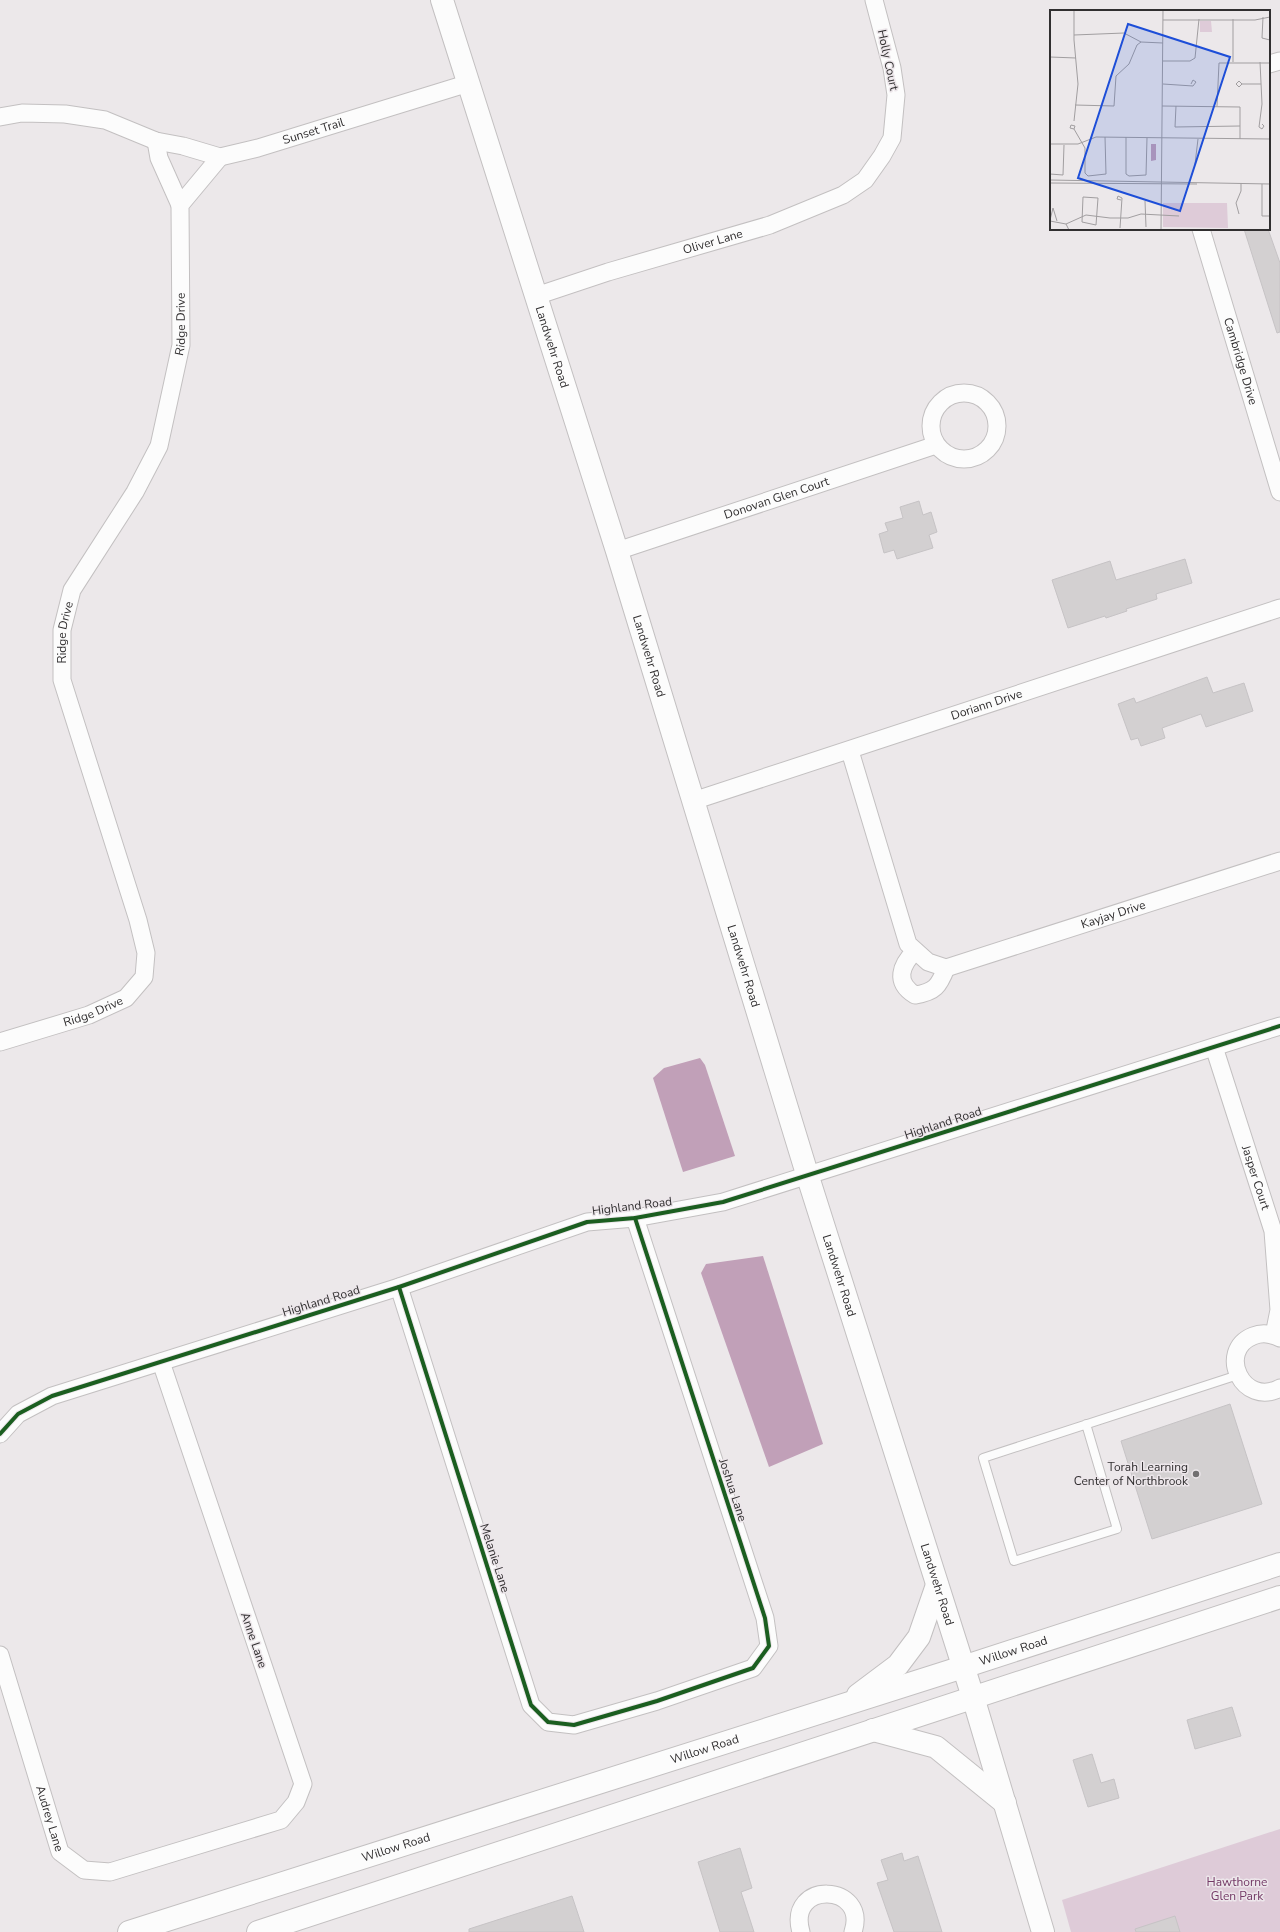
<svg xmlns="http://www.w3.org/2000/svg" width="1280" height="1932" font-family="'Nunito Sans',sans-serif">
<rect width="100%" height="100%" fill="#ece8ea"/>
<path fill="#decbd8" d="M1280 1829V1932H1071L1062 1900Z"/>
<g fill="#c1a0b8">
<path d="M700 1058 705 1065 735 1156 683 1172 653 1078 664 1068Z"/>
<path d="M763 1256 823 1444 769 1467 701 1273 706 1264Z"/>
</g>
<g fill="#d3d0d1" stroke="#c6c3c5">
<path d="M1244 229H1268L1280 263V332L1277 333Z"/>
<path d="M919 501 923 515 931 512 937 532 929 535 933 548 897 559 894 550 884 553 879 534 888 531 885 523 903 518 900 507Z"/>
<path d="M1185 559 1192 583 1156 594 1157 599 1126 609 1127 611 1106 618 1105 616 1068 628 1052 580 1110 561 1116 580Z"/>
<path d="M1207 677 1213 693 1244 683 1253 711 1206 727 1201 714 1162 728 1165 738 1141 746 1138 738 1131 740 1118 704 1134 698 1136 703Z"/>
<path d="M1230 1404 1262 1504 1152 1539 1121 1441Z"/>
<path d="M1232 1707 1241 1736 1195 1749 1187 1720Z"/>
<path d="M1092 1754 1101 1783 1114 1779 1119 1798 1088 1807 1073 1760Z"/>
<path d="M740 1848 752 1888 741 1892 754 1932H720L698 1862Z"/>
<path d="M902 1853 904 1861 918 1856 942 1932H894L877 1883 888 1880 881 1860Z"/>
<path d="M572 1896 584 1932H469V1929Z"/>
<path d="M1175 1916 1180 1932H1136L1135 1929Z"/>
</g>
<g fill="none" stroke-linecap="round" stroke-linejoin="round">
<defs>
<path id="service" d="M1086 1424 1117 1529 1014 1561 983 1458 1238 1375"/>
<g id="minor">
<path d="M1269 64 1280 61"/>
<path id="s1" d="M0 117 22 113 65 114 105 120 156 141 183 146 220 157 258 148 469 83"/>
<path d="M156 141 159 158 180 205"/>
<path id="s2" d="M1201 229 1280 492"/>
<path id="s3" d="M536 296 608 272 770 225 843 195 865 180 882 156 892 138 896 95 892 68 874 0"/>
<circle cx="964" cy="426" r="33"/>
<path id="s4" d="M617 551 936 445"/>
<path id="s5" d="M850 751 908 944 928 962 946 968 1280 861"/>
<path id="s6" d="M693 801 1280 608"/>
<path d="M915 951C901 965 894 982 915 995 935 992 939 986 946 968"/>
<path id="s7" d="M0 1042 89 1015 126 998 144 977 146 953 138 920 62 680V630L72 590 135 492 159 446 181 345 180 205 220 157"/>
<path id="s8" d="M1214 1047 1273 1231 1279 1310 1274 1335"/>
<path d="M399 1287 531 1705 548 1722 574 1725 657 1701 753 1668 769 1646 765 1618 635 1218"/>
<path d="M1280 1338C1271 1334 1263 1332 1253 1336 1216 1351 1243 1408 1280 1388"/>
<path d="M0 1434 18 1414 52 1396 399 1287 587 1222 635 1218 723 1202 1280 1026"/>
<path id="s9" d="M0 1655 60 1852 84 1870 110 1872 281 1820 296 1802 303 1784 161 1362"/>
<path d="M801 1932C786 1880 869 1883 853 1932"/>
</g>
<g id="secondary">
<path id="s10" d="M442 0 617 551 808 1177 973 1697 1043 1932"/>
</g>
<g id="primary">
<path d="M858 1695 898 1665 919 1637 937 1585"/>
<path d="M873 1730 936 1747 1005 1803"/>
<path id="s11" d="M129 1932 963 1667 1280 1564"/>
<path d="M258 1932 1280 1597"/>
</g>
</defs>
<use href="#service" stroke="#c3c0c1" stroke-width="10"/>
<use href="#minor" stroke="#c3c0c1" stroke-width="19"/>
<use href="#secondary" stroke="#c3c0c1" stroke-width="24"/>
<use href="#primary" stroke="#c3c0c1" stroke-width="24"/>
<use href="#service" stroke="#fcfcfc" stroke-width="8"/>
<use href="#minor" stroke="#fcfcfc" stroke-width="17"/>
<use href="#secondary" stroke="#fcfcfc" stroke-width="22"/>
<use href="#primary" stroke="#fcfcfc" stroke-width="22"/>
<defs>
<g id="cycleway">
<path d="M399 1287 531 1705 548 1722 574 1725 657 1701 753 1668 769 1646 765 1618 635 1218"/>
<path d="M0 1434 18 1414 52 1396 399 1287 587 1222 635 1218 723 1202 1280 1026"/>
</g>
</defs>
<use href="#cycleway" stroke="#ede7eb" stroke-width="6"/>
<use href="#cycleway" stroke="#1b5e20" stroke-width="4"/>
</g>
<circle fill="#727071" stroke="#ede7eb" stroke-width="1.5" cx="1196" cy="1474" r="4"/>
<g text-anchor="middle" dominant-baseline="central" stroke-width="3" stroke-linejoin="round" paint-order="stroke">
<g font-size="12" fill="#312f30" stroke="#ede7eb">
<text transform="translate(888 60) rotate(78)">Holly Court</text>
<text stroke="none"><textPath href="#s1" startOffset="324">Sunset Trail</textPath></text>
<text stroke="none"><textPath href="#s3" startOffset="185">Oliver Lane</textPath></text>
<text stroke="none"><textPath href="#s7" startOffset="855">Ridge Drive</textPath></text>
<text stroke="none"><textPath href="#s10" startOffset="364">Landwehr Road</textPath></text>
<text stroke="none"><textPath href="#s2" startOffset="138">Cambridge Drive</textPath></text>
<text stroke="none"><textPath href="#s4" startOffset="168">Donovan Glen Court</textPath></text>
<text stroke="none"><textPath href="#s7" startOffset="519">Ridge Drive</textPath></text>
<text stroke="none"><textPath href="#s10" startOffset="688">Landwehr Road</textPath></text>
<text stroke="none"><textPath href="#s6" startOffset="309">Doriann Drive</textPath></text>
<text stroke="none"><textPath href="#s5" startOffset="423">Kayjay Drive</textPath></text>
<text stroke="none"><textPath href="#s10" startOffset="1012">Landwehr Road</textPath></text>
<text stroke="none"><textPath href="#s7" startOffset="98">Ridge Drive</textPath></text>
<text transform="translate(943 1123) rotate(-18)">Highland Road</text>
<text stroke="none"><textPath href="#s8" startOffset="137">Jasper Court</textPath></text>
<text transform="translate(632 1206) rotate(-7)">Highland Road</text>
<text stroke="none"><textPath href="#s10" startOffset="1336">Landwehr Road</textPath></text>
<text transform="translate(321 1301) rotate(-17)">Highland Road</text>
<text transform="translate(733 1490) rotate(72)">Joshua Lane</text>
<text transform="translate(495 1558) rotate(72)">Melanie Lane</text>
<text stroke="none"><textPath href="#s10" startOffset="1660">Landwehr Road</textPath></text>
<text transform="translate(254 1640) rotate(71)">Anne Lane</text>
<text stroke="none"><textPath href="#s11" startOffset="928">Willow Road</textPath></text>
<text stroke="none"><textPath href="#s11" startOffset="604">Willow Road</textPath></text>
<text stroke="none"><textPath href="#s9" startOffset="171">Audrey Lane</textPath></text>
<text stroke="none"><textPath href="#s11" startOffset="280">Willow Road</textPath></text>
</g>
<g font-size="12" fill="#312f30" stroke="#ede7eb" text-anchor="end">
<text x="1188" y="1467">Torah Learning<tspan x="1188" dy="14">Center of Northbrook</tspan></text>
</g>
<g font-size="12" fill="#733865" stroke="#ede7eb">
<text x="1237" y="1882">Hawthorne<tspan x="1237" dy="14">Glen Park</tspan></text>
</g>
</g>
<g transform="translate(1050 10)">
<rect width="220" height="220" fill="#ece8ea"/>
<path d="M150 11H161L162 22H150ZM113 193H177L178 218 113 217Z" fill="#decbd8"/>
<path d="M101 134H106V150L101 151Z" fill="#c1a0b8"/>
<path fill="none" stroke="#a19ea0" stroke-width="1" d="M213 7 212 28 220 30M183 9V52M113 10H205L220 7M24 25 74 23 91 32 113 33M0 47 26 48M113 51H140L145 48 149 9M210 52 212 94 209 117 212 119 214 116 212 114M113 74 143 76 146 72 143 70 141 74M192 74 189 71 186 74 189 77 192 74H211M25 95 64 96 66 66 79 54 87 35 91 32M112 96 190 97V129M126 96 125 117 190 116M167 96 169 53H220M24 111 28 74 24 30V0M24 119 20 118 21 115 25 116 24 119 35 138V163L38 166 56 164 55 127M76 127V164L79 166 96 165 97 128M0 134H28L46 127 220 129M145 154 148 129M0 164 13 165 14 135M0 170 220 174M0 173 147 174M212 174V206H220M33 187 48 188 46 215 32 212ZM95 191 96 217M189 204 186 193 191 181V173M0 210 3 198 7 211M0 211 16 214 19 220M16 214 36 205 60 208H78L91 204 129 206M70 218 72 188 68 186 67 189 71 190M111 220 113 0"/>
<path fill="#1d4ed8" fill-opacity="0.15" stroke="#1d4ed8" stroke-width="2" d="M78 14 180 47 130 201 28 168Z"/>
<rect width="220" height="220" fill="none" stroke="#312f30" stroke-width="2"/>
</g>
</svg>
